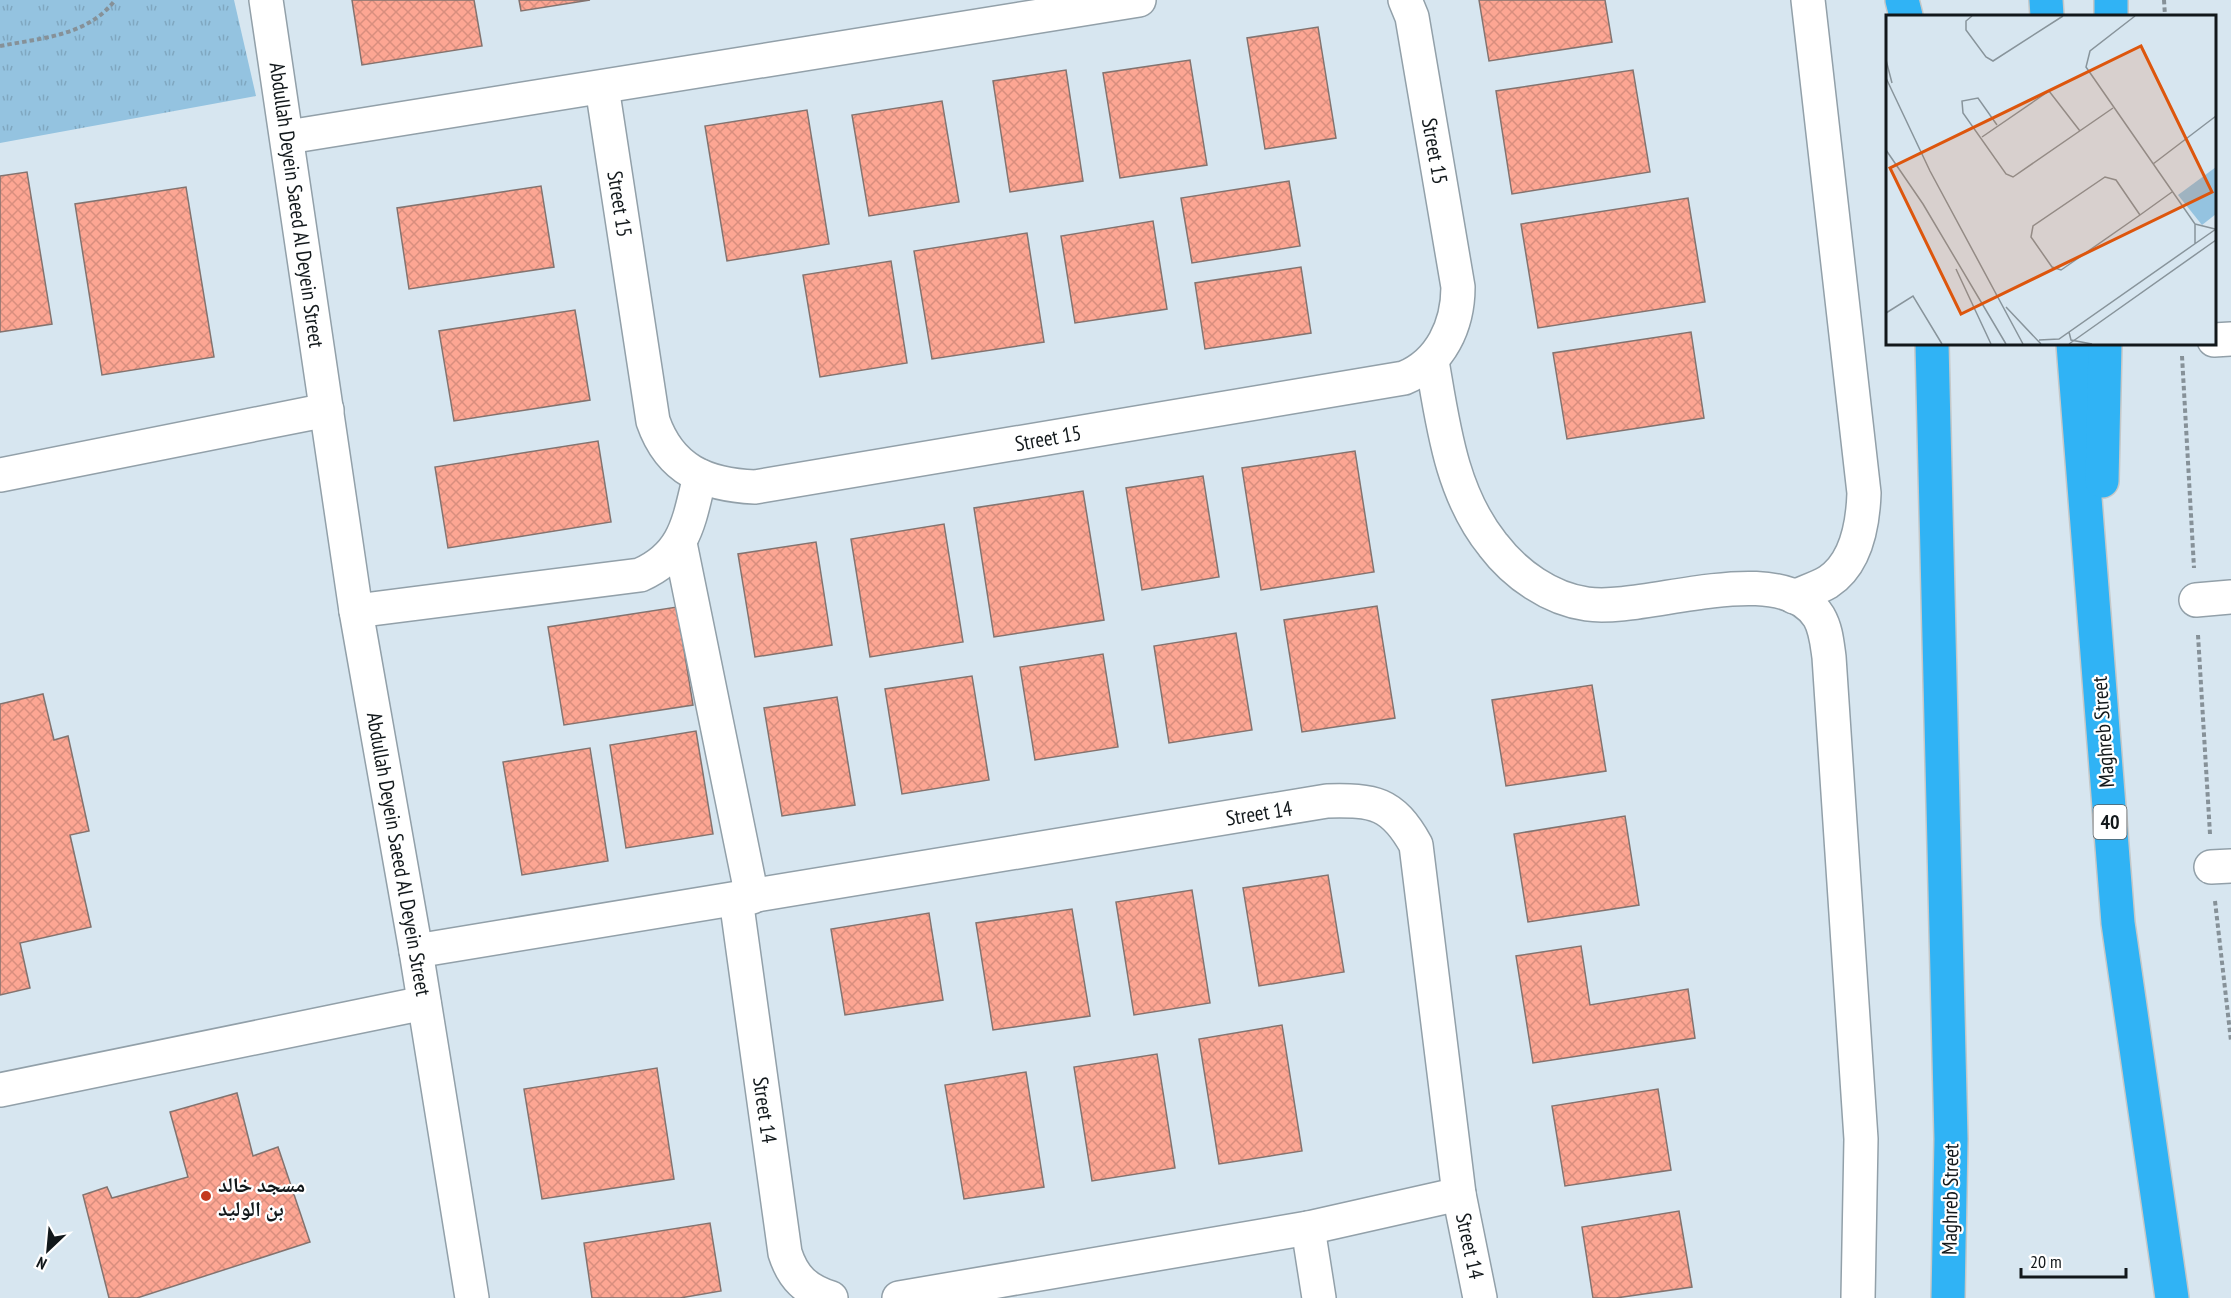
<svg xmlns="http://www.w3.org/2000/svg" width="2231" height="1298" font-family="'PT Sans Narrow','Noto Naskh Arabic',sans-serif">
<defs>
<pattern id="park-tufts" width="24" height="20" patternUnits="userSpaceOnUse" patternTransform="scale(1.5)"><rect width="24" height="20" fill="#94c3e0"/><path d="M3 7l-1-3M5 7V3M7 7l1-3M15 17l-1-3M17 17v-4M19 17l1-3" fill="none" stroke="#7fa7c0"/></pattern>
<pattern id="building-cross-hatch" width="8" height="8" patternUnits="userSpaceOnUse" patternTransform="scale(1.5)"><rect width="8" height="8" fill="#fda693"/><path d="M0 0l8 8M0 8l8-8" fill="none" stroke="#d88e7e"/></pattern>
</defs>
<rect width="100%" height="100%" fill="#d7e6f0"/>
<path fill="url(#park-tufts)" d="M0 0H234L256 96 0 143Z"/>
<g fill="url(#building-cross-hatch)" stroke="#83736f" stroke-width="1.5">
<path d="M352 0H474L482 46 362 65Z"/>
<path d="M519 0H590L521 11Z"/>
<path d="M1479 0H1605L1612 42 1489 61Z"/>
<path d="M1318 27 1336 138 1265 149 1247 38Z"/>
<path d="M1190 60 1207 165 1120 178 1103 73Z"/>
<path d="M1066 70 1083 181 1010 192 993 81Z"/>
<path d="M1633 70 1650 172 1512 194 1496 91Z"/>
<path d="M942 101 959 202 869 216 852 115Z"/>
<path d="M807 110 829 244 727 261 705 126Z"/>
<path d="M27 172 52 324 0 332V176Z"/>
<path d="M1289 181 1300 246 1192 263 1181 198Z"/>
<path d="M541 186 554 267 409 289 397 208Z"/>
<path d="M186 187 214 357 102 375 75 204Z"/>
<path d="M1688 198 1705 302 1538 328 1521 224Z"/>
<path d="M1153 221 1167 309 1075 323 1061 236Z"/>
<path d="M1027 233 1044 342 932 359 914 251Z"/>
<path d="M891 261 907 363 820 377 803 275Z"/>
<path d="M1301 267 1311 333 1205 349 1195 283Z"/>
<path d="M575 310 590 400 454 421 439 331Z"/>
<path d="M1691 332 1704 418 1567 439 1553 353Z"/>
<path d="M598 441 611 522 448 548 435 467Z"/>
<path d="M1355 451 1374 572 1261 590 1242 468Z"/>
<path d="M1203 476 1219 577 1142 590 1126 488Z"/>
<path d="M1083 491 1104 620 994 637 974 508Z"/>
<path d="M944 524 963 642 870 657 851 539Z"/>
<path d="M816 542 832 645 755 657 738 554Z"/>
<path d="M1377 606 1395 718 1302 732 1284 620Z"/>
<path d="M677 607 693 705 564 725 548 627Z"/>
<path d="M1236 633 1252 730 1169 743 1154 646Z"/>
<path d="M1103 654 1118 747 1035 760 1020 667Z"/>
<path d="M972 676 989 780 902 794 885 689Z"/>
<path d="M1592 685 1606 771 1506 786 1492 700Z"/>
<path d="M43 694 54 740 68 736 89 831 70 835 91 927 20 943 30 988 0 995V704Z"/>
<path d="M837 697 855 805 782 816 764 708Z"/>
<path d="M696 731 713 834 626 848 610 745Z"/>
<path d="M590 748 608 861 522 875 503 762Z"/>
<path d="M1625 816 1639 905 1528 922 1514 834Z"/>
<path d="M1328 875 1344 972 1259 986 1243 888Z"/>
<path d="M1192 890 1210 1003 1134 1015 1116 902Z"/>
<path d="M1072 909 1090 1016 993 1030 976 923Z"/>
<path d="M929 913 943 1000 845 1015 831 929Z"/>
<path d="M1581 946 1590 1005 1688 989 1695 1038 1533 1063 1516 956Z"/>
<path d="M1282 1025 1302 1151 1219 1164 1199 1039Z"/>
<path d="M1157 1054 1175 1168 1092 1181 1074 1067Z"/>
<path d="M657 1068 674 1179 542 1199 524 1089Z"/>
<path d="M1026 1072 1044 1187 964 1199 945 1085Z"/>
<path d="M1658 1089 1671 1170 1565 1186 1552 1106Z"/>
<path d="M237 1093 253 1156 278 1147 310 1242 137 1298H109L83 1195 107 1187 112 1198 188 1177 170 1112Z"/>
<path d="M1679 1211 1692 1287 1616 1298H1593L1582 1227Z"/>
<path d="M710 1223 721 1291 680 1298H592L584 1243Z"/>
</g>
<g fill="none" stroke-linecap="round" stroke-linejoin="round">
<defs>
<g id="minor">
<path d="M266 0 356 611 416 951 472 1298"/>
<path d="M602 87 653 421C670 470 706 485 755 487L1404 378C1441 363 1458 325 1458 287L1412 17 1405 0"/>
<path d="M288 137 1139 0"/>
<path d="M2214 340 2231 339"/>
<path d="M1432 361C1443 425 1451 493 1493 545 1515 574 1550 599 1587 604 1645 613 1781 556 1819 617 1826 629 1827 643 1829 657L1861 1139 1858 1298"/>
<path d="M0 475 327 410"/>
<path d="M680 543 752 897"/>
<path d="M1794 597C1805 592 1818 588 1828 582 1857 563 1863 523 1864 493L1808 0"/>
<path d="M2196 600 2231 597"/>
<path d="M356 611 640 575C686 555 689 520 700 476"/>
<path d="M2211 867 2231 866"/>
<path d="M736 899 785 1253C793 1278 806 1290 831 1298"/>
<path d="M416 951 1327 801C1374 800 1392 802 1416 845L1459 1194 1480 1298"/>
<path d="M0 1090 424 1003"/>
<path d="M1308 1228 1319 1298"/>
<path d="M899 1298 1308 1228 1459 1194"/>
</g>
<g id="highway">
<path d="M1902 0 1906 16"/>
<path d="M2046 0 2047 16"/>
<path d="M2111 16V0"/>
<path d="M1932 344 1951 1139 1948 1298"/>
<path d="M2073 344 2118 923 2172 1298"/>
<path d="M2102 481 2105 344"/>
</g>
</defs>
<use href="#minor" stroke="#92a0a9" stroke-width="36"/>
<use href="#highway" stroke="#c6c8c8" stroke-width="36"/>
<g stroke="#869198" stroke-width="4" stroke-dasharray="4.5 3" stroke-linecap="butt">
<path d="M2164 0 2165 16"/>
<path d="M0 46C41 38 88 36 115 0"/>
<path d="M2182 356 2194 568"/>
<path d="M2198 635 2210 834"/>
<path d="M2215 901 2231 1041"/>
</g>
<use href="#minor" stroke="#fff" stroke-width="33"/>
<use href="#highway" stroke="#30b3f5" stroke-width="33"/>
</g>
<circle fill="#c4391d" stroke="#fff" stroke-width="2" cx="206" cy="1196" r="6"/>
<g text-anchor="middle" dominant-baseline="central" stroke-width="4.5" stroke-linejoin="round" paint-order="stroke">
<rect fill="#fff" stroke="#595d5f" stroke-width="1.5" x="2093.5" y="805" width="33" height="34" rx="4.5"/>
<g font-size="20" font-weight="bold" fill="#12181b">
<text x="2110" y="822">40</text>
</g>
<g font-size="21" fill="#12181b" stroke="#fff">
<text transform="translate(1435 151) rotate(80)">Street 15</text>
<text transform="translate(620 204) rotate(81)">Street 15</text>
<text transform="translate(297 205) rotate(82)">Abdullah Deyein Saeed Al Deyein Street</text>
<text transform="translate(1048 438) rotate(-10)">Street 15</text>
<text transform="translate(2103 732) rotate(-94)">Maghreb Street</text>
<text transform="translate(1259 813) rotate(-9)">Street 14</text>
<text transform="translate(399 854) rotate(80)">Abdullah Deyein Saeed Al Deyein Street</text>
<text transform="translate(765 1110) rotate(82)">Street 14</text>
<text transform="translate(1950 1199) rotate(-89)">Maghreb Street</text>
<text transform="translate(1470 1246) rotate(78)">Street 14</text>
</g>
<g font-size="21" font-weight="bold" fill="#12181b" stroke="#fff" text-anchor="start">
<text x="218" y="1184">مسجد خالد<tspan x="218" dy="24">بن الوليد</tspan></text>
</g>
</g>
<g transform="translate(1886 15)">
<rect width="330" height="330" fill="#d7e6f0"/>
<path d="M330 152V199L316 210 292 180Z" fill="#94c3e0"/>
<path fill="none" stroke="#88949b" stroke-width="1.5" d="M86 1 80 6V15L100 42 107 46 177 1M249 1 204 36 200 52 309 209V229M0 45 6 68M0 63 44 156 137 329M111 110 92 83 76 86 77 98 120 159 127 162 227 93M96 122 163 76 194 116M0 135 37 189 120 329M267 149 330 101M254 200 230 165 219 162 147 211 145 222 166 252 175 255 178 253 254 200 286 177M309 209 329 214M70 254 105 329M120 292 155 329M0 298 27 281 56 329M183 317 185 325 206 329M153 325 173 324 330 214M183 329 330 225"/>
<path fill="#dd560d" fill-opacity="0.15" stroke="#dd560d" stroke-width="3" d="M255 31 326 177 75 299 4 153Z"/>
<rect width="330" height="330" fill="none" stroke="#12181b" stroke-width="3"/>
</g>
<g transform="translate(48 1250) rotate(206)" stroke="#ffffff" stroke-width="4.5" paint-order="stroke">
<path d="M0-4.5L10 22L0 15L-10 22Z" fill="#12181b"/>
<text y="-9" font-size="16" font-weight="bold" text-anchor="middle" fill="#12181b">N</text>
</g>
<path d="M2021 1268v9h105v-9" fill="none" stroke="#12181b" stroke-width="3"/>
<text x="2030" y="1268" font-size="18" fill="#12181b" stroke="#ffffff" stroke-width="4.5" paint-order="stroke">20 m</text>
</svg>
